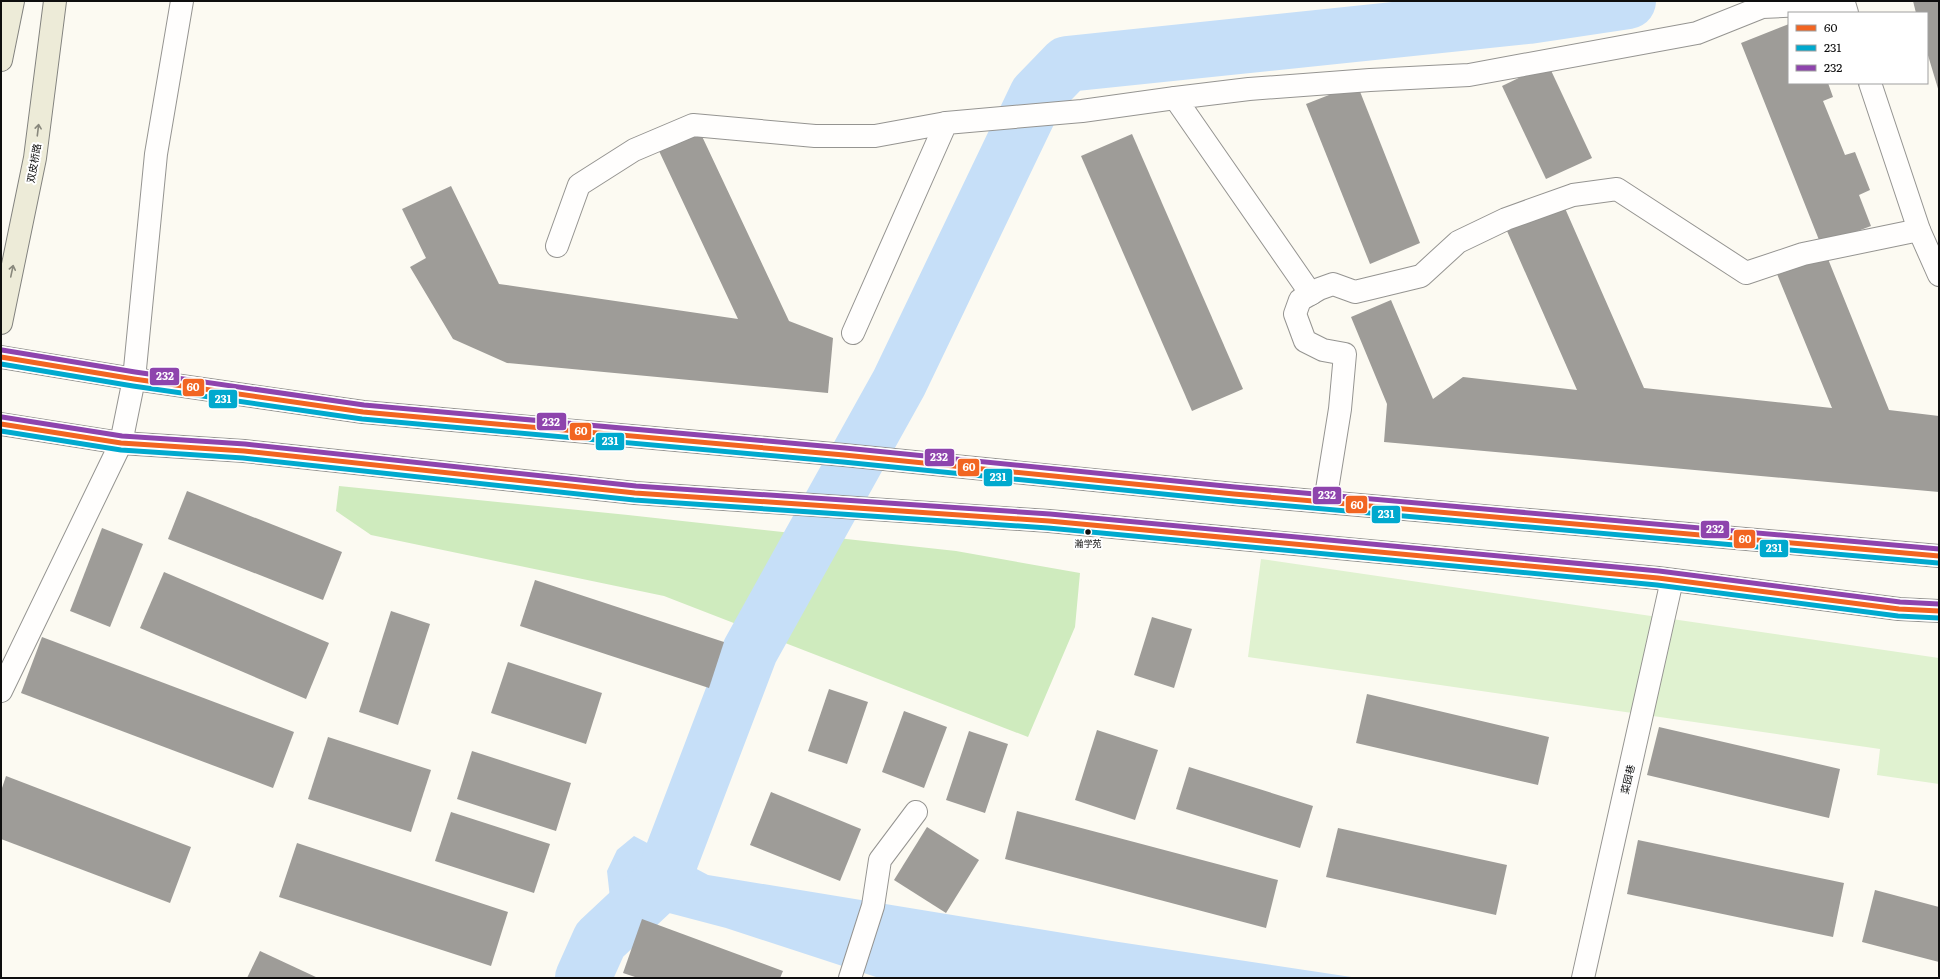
<svg xmlns="http://www.w3.org/2000/svg" width="1940" height="979" font-family="Literata,'Noto Sans SC',serif">
<rect width="100%" height="100%" fill="#fcfaf2"/>
<path fill="#e0f2d0" d="M1261 559 1939 658V784L1877 775 1880 749 1248 657Z"/>
<path fill="#cfebbe" d="M339 486 628 515 956 551 1080 573 1075 627 1028 737 664 596 371 535 336 511Z"/>
<path fill="#c6dff8" d="M634 836 708 875 1112 941 1358 978H879L726 928 650 908 599 978H559L566 956 610 898 607 871 617 850Z"/>
<g fill="none" stroke-linecap="round" stroke-linejoin="round">
<path stroke="#c6dff8" stroke-width="56" d="M583 978 600 940 662 882 750 651 899 383 1037 95 1067 64 1528 16 1628 1"/>
</g>
<g fill="#9e9c98">
<path d="M1913 1H1939V92L1927 52V13H1916Z"/>
<path d="M1789 24V83H1828L1833 97 1823 101 1845 155 1855 152 1870 190 1859 195 1871 226 1821 245 1741 43Z"/>
<path d="M1548 64 1592 158 1546 179 1502 86Z"/>
<path d="M1357 84 1420 243 1370 264 1306 104Z"/>
<path d="M700 132 789 321 833 338 828 393 507 363 453 339 410 267 426 258 402 209 451 186 499 284 738 319 659 151Z"/>
<path d="M1132 134 1243 389 1192 411 1081 156Z"/>
<path d="M1564 206 1644 388 1832 408 1777 274 1826 254 1889 410 1939 416V492L1384 442 1387 404 1351 317 1391 300 1433 399 1463 377 1577 390 1507 231Z"/>
<path d="M187 491 342 552 323 600 168 539Z"/>
<path d="M102 528 143 544 110 627 70 611Z"/>
<path d="M164 572 329 643 306 699 140 628Z"/>
<path d="M535 580 724 642 709 688 520 626Z"/>
<path d="M391 611 430 624 398 725 359 712Z"/>
<path d="M1152 617 1192 629 1174 688 1134 675Z"/>
<path d="M42 637 294 732 273 788 21 693Z"/>
<path d="M508 662 602 693 586 744 491 713Z"/>
<path d="M829 689 868 702 847 764 808 751Z"/>
<path d="M1367 694 1549 737 1538 785 1356 743Z"/>
<path d="M904 711 947 727 924 788 882 772Z"/>
<path d="M1659 727 1840 769 1829 818 1647 775Z"/>
<path d="M1097 730 1158 750 1135 820 1075 800Z"/>
<path d="M969 731 1008 744 985 813 946 800Z"/>
<path d="M328 737 431 770 411 832 308 799Z"/>
<path d="M472 751 571 783 556 831 457 799Z"/>
<path d="M1189 767 1313 806 1300 848 1176 809Z"/>
<path d="M6 776 191 847 170 903 1 839V791Z"/>
<path d="M771 792 861 829 840 881 750 845Z"/>
<path d="M1017 811 1278 880 1266 928 1005 859Z"/>
<path d="M451 812 550 844 534 893 435 861Z"/>
<path d="M927 827 979 860 946 913 894 880Z"/>
<path d="M1338 828 1507 865 1496 915 1326 877Z"/>
<path d="M1638 840 1844 883 1833 937 1627 894Z"/>
<path d="M297 843 508 912 491 966 279 897Z"/>
<path d="M1875 890 1939 907V962L1862 942Z"/>
<path d="M642 919 783 971 780 978H638L623 973Z"/>
<path d="M260 951 318 978H247Z"/>
</g>
<g fill="none" stroke-linecap="round" stroke-linejoin="round">
<defs>
<g id="minor">
<path d="M1870 83 1919 230"/>
<path d="M557 246 579 185 634 150 693 125 815 136H875L946 123"/>
<path d="M1311 294 1175 98 1249 89 1370 80 1469 75 1697 33 1762 7 1844 3 1847 13"/>
<path d="M853 333 946 123 1082 111 1175 98"/>
<path d="M1 357 134 379 363 412 844 455 1234 494 1939 556"/>
<path d="M1 424 121 443 244 451 635 493 1049 521 1658 578 1899 609 1939 611"/>
<path d="M1325 502 1340 409 1345 354 1323 350 1305 341 1295 314 1300 300 1319 289 1333 284 1355 292 1421 276 1458 242 1506 219 1573 195 1617 189 1746 273 1803 254 1919 230 1939 275"/>
<path d="M1 691 121 443 134 379 156 154 182 1"/>
<path d="M850 978 873 906 880 860 916 812"/>
<path d="M1583 978 1672 580"/>
</g>
<g id="major">
<path d="M1 60 13 1"/>
<path d="M1 323 35 158 55 1"/>
</g>
</defs>
<use href="#minor" stroke="#959491" stroke-width="24"/>
<use href="#major" stroke="#82827e" stroke-width="24"/>
<use href="#minor" stroke="#fffefd" stroke-width="22"/>
<use href="#major" stroke="#edebd8" stroke-width="22"/>
<defs>
<g id="bus-1">
<path d="M1 357 134 379 363 412 844 455 1234 494 1939 556"/>
<path d="M1 424 121 443 244 451 635 493 1049 521 1658 578 1899 609 1939 611"/>
</g>
<g id="bus-2">
<path d="M1 364 133 386 362 419 843 462 1233 501 1938 563"/>
<path d="M1 431 121 450 243 458 634 500 1048 528 1657 585 1898 616 1939 618"/>
</g>
<g id="bus-3">
<path d="M2 350 135 372 364 405 845 448 1235 487 1939 549"/>
<path d="M2 417 122 436 245 444 636 486 1050 514 1659 571 1900 602 1939 604"/>
</g>
</defs>
<use href="#bus-1" stroke="#fff" stroke-width="8"/>
<use href="#bus-2" stroke="#fff" stroke-width="8"/>
<use href="#bus-3" stroke="#fff" stroke-width="8"/>
<use href="#bus-1" stroke="#f26522" stroke-width="5"/>
<use href="#bus-2" stroke="#00a9ce" stroke-width="5"/>
<use href="#bus-3" stroke="#8e44ad" stroke-width="5"/>
</g>
<defs><path id="oneway-shaft" d="M-6 0H5M1.5-3L5.5 0L1.5 3" fill="none" stroke-width="1.6" stroke-linecap="round" stroke-linejoin="round"/></defs>
<g stroke="#89887d">
<use href="#oneway-shaft" transform="translate(38 130) rotate(-83)"/>
<use href="#oneway-shaft" transform="translate(12 271) rotate(-78)"/>
</g>
<circle fill="#0e0e0e" stroke="#fff" stroke-width="1.5" cx="1088" cy="532" r="3.5"/>
<g text-anchor="middle" dominant-baseline="central" stroke-width="4" stroke-linejoin="round" paint-order="stroke">
<g font-size="9" fill="#0e0e0e" stroke="#fff">
<text x="1088" y="543">瀚学苑</text>
</g>
<g font-size="10" fill="#0e0e0e" stroke="#fff">
<text transform="translate(33 163) rotate(-80)">双皮桥路</text>
<text transform="translate(1627 779) rotate(-77)">菜园巷</text>
</g>
</g>
<g stroke="#fff" stroke-width="1.5">
<rect x="149" y="367" width="31" height="19" rx="4" fill="#8e44ad"/>
<rect x="182" y="378" width="23" height="19" rx="4" fill="#f26522"/>
<rect x="208" y="389" width="30" height="20" rx="4" fill="#00a9ce"/>
<rect x="536" y="412" width="31" height="19" rx="4" fill="#8e44ad"/>
<rect x="569" y="422" width="23" height="19" rx="4" fill="#f26522"/>
<rect x="595" y="432" width="30" height="19" rx="4" fill="#00a9ce"/>
<rect x="924" y="448" width="31" height="19" rx="4" fill="#8e44ad"/>
<rect x="957" y="458" width="23" height="19" rx="4" fill="#f26522"/>
<rect x="983" y="468" width="30" height="19" rx="4" fill="#00a9ce"/>
<rect x="1312" y="486" width="30" height="19" rx="4" fill="#8e44ad"/>
<rect x="1345" y="495" width="23" height="19" rx="4" fill="#f26522"/>
<rect x="1371" y="505" width="30" height="19" rx="4" fill="#00a9ce"/>
<rect x="1700" y="520" width="30" height="19" rx="4" fill="#8e44ad"/>
<rect x="1733" y="529" width="23" height="20" rx="4" fill="#f26522"/>
<rect x="1759" y="539" width="30" height="19" rx="4" fill="#00a9ce"/>
</g>
<g font-size="11" text-anchor="middle" font-weight="bold" fill="#fff">
<text x="165" y="380">232</text>
<text x="193" y="391">60</text>
<text x="223" y="403">231</text>
<text x="551" y="426">232</text>
<text x="581" y="435">60</text>
<text x="610" y="445">231</text>
<text x="939" y="461">232</text>
<text x="969" y="471">60</text>
<text x="998" y="481">231</text>
<text x="1327" y="499">232</text>
<text x="1357" y="509">60</text>
<text x="1386" y="518">231</text>
<text x="1715" y="533">232</text>
<text x="1745" y="543">60</text>
<text x="1774" y="552">231</text>
</g>
<rect width="1940" height="979" fill="none" stroke="#0e0e0e" stroke-width="4"/>
<rect x="1788" y="12" width="140" height="72" fill="#ffffff" stroke="#9f9f9f"/>
<rect x="1796" y="25" width="20" height="6" fill="#f26522" stroke="#9f9f9f"/>
<text x="1824" y="32" font-size="12" fill="#0e0e0e">60</text>
<rect x="1796" y="45" width="20" height="6" fill="#00a9ce" stroke="#9f9f9f"/>
<text x="1824" y="52" font-size="12" fill="#0e0e0e">231</text>
<rect x="1796" y="65" width="20" height="6" fill="#8e44ad" stroke="#9f9f9f"/>
<text x="1824" y="72" font-size="12" fill="#0e0e0e">232</text>
</svg>
